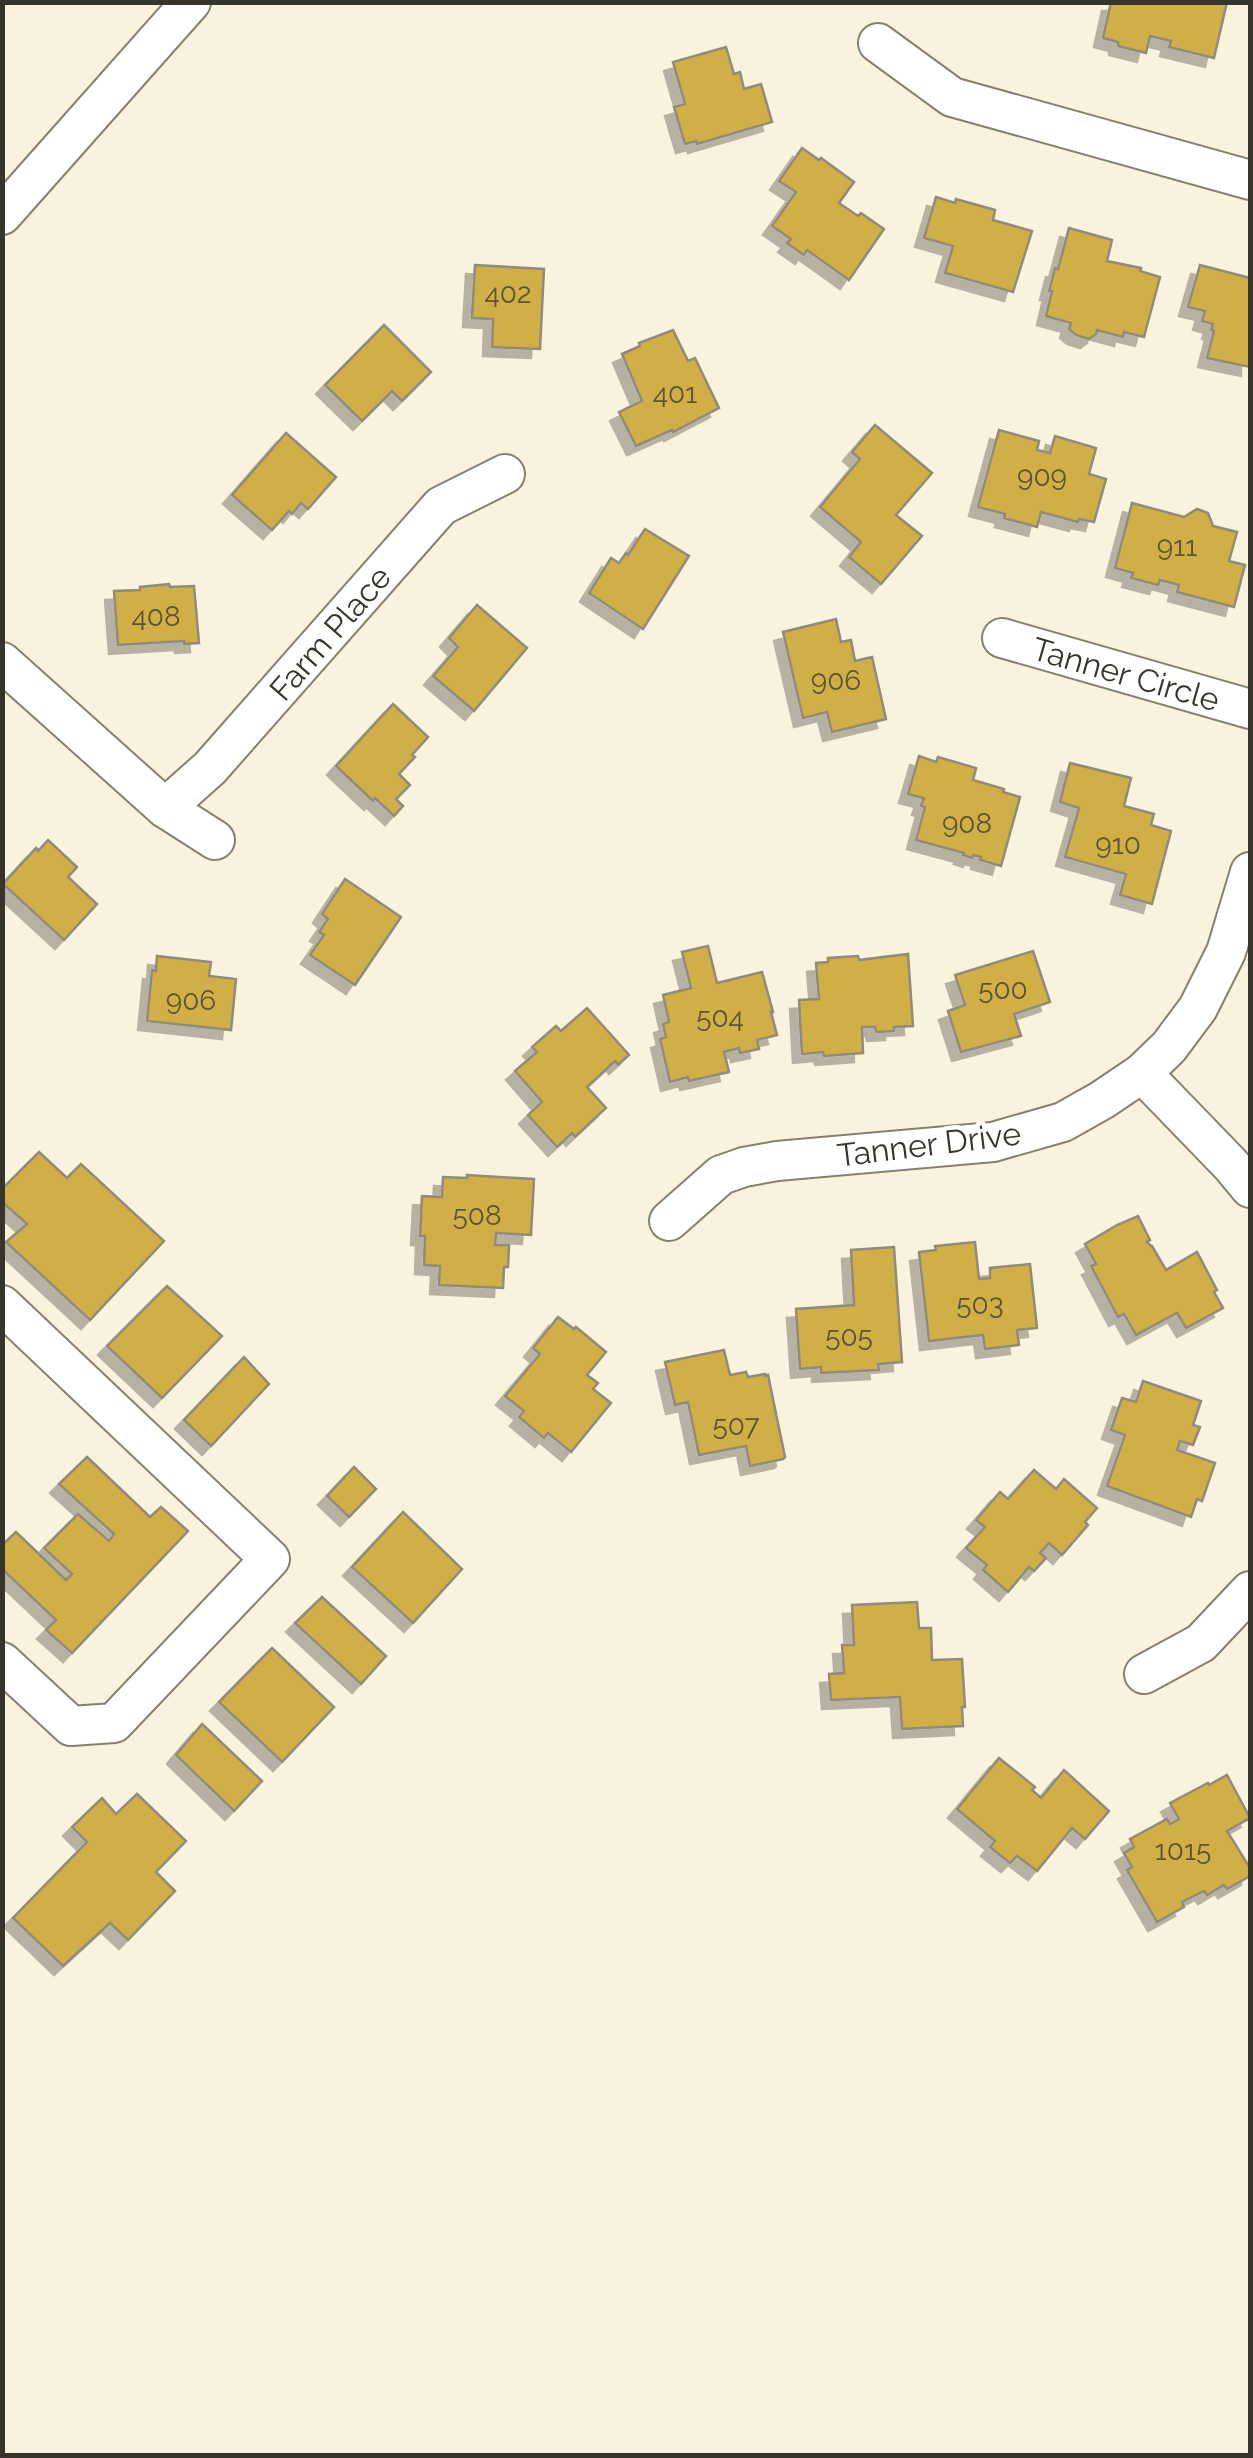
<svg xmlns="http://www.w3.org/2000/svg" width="1253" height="2458" font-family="Raleway,sans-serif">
<defs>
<filter id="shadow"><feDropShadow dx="-9" dy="9" stdDeviation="0" flood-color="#0004"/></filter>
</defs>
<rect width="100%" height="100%" fill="#f9f2de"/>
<g fill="#d1af46" stroke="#918b79" stroke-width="2.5" filter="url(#shadow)">
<path d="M1111 2H1227L1214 58 1169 47 1171 41 1150 36 1146 53 1118 46V42L1103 38Z"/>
<path d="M726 47 734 74 740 72 744 89 761 84 772 122 697 144 696 141 685 144 674 107 685 104 673 62Z"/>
<path d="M802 148 819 160 821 158 854 182 839 203 858 216 861 213 884 229 849 280 807 250 804 255 787 243 791 239 772 226 796 192 779 181Z"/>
<path d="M936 197 955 203 956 199 995 210 993 220 1032 231 1013 292 945 273 953 246 924 238Z"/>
<path d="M1069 228 1112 240 1107 261 1141 268 1140 271 1160 277 1144 337 1124 332 1123 337 1097 330 1096 334 1089 339 1076 335 1069 329 1071 323 1046 316 1052 291H1049L1055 268 1058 269Z"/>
<path d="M475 265 544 269 540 349 492 347 493 319 472 318Z"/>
<path d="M1200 265 1250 278V367L1207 358 1214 331 1211 330 1213 324 1202 321 1205 311 1188 307Z"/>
<path d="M384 325 431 372 402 401 392 391 362 421 325 385Z"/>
<path d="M673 330 688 361 695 358 719 408 673 432 672 430 636 446 619 412 642 401 622 354 640 346 639 343Z"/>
<path d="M875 425 932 473 896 515 922 536 881 584 849 557 861 542 820 507 860 459 852 452Z"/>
<path d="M999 430 1039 441 1037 450 1050 453 1055 436 1096 448 1089 474 1106 479 1094 522 1079 519 1078 522 1041 512 1037 527 1004 518 1005 514 978 507Z"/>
<path d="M286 433 336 477 308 509 301 503 292 514 289 511 272 530 232 495Z"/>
<path d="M1132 503 1184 517 1197 509 1208 513 1213 526 1237 532 1229 561 1245 565 1234 607 1177 592 1179 585 1160 580 1158 585 1131 578 1133 573 1115 568Z"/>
<path d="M645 529 689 556 643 629 589 593 611 558 619 563 626 553 628 555Z"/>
<path d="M169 584 170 587 194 586 199 643 184 644V641L118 645 114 591 140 590V587Z"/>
<path d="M477 605 527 648 474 711 433 676 458 647 449 638Z"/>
<path d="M836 619 841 642 851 640 855 661 872 657 886 719 832 732 827 712 803 718 783 632Z"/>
<path d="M393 704 428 737 412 755 415 757 399 774 410 785 396 799 403 806 394 816 375 798 373 801 336 766Z"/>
<path d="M919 756 936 762 938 757 976 768 973 780 1004 789 1003 792 1020 797 1001 866 980 860 981 857 973 855 972 858 963 855 964 853 916 840 925 807 921 806 924 798 908 794Z"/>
<path d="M1070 763 1131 778 1124 806 1154 814 1151 825 1171 831 1152 904 1120 895 1126 874 1065 857 1079 808 1060 802Z"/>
<path d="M48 840 77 867 68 877 97 904 64 940 3 884 36 848 38 851Z"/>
<path d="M345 879 401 917 355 985 310 955 324 935 319 932 328 919 322 914Z"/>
<path d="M708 946 717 983 762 972 773 1012H771L777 1035 757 1040 759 1049 740 1053 739 1048 724 1052 729 1072 689 1081 688 1077 670 1082 660 1039 666 1037 663 1024 669 1022 663 995 691 988 682 952Z"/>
<path d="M1033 951 1050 1002 1014 1014 1021 1036 961 1052 948 1011 965 1005 955 975Z"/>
<path d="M908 954 913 1026 894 1027V1031L876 1032 875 1027H862L863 1053 824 1056 823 1052 802 1054 799 1000 819 999 816 963 828 962V958L858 956 859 960Z"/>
<path d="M157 956 211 962 209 976 236 979 231 1030 147 1021 152 970 156 971Z"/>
<path d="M587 1008 629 1055 618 1065 615 1061 587 1087 606 1108 575 1137 572 1133 557 1147 528 1115 542 1102 515 1071 537 1052 532 1047 556 1026 561 1031Z"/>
<path d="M39 1152 67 1178 81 1164 164 1241 90 1320 6 1242 27 1224 2 1202V1189Z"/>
<path d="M467 1175 534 1179 531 1235 496 1233 495 1245H509L508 1267H504L503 1288 439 1285 440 1266 424 1265 425 1236H420L422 1196 442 1197 443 1177 467 1178Z"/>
<path d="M1138 1216 1150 1240 1147 1242 1151 1246H1152L1166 1270 1197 1252 1217 1290 1214 1292 1223 1308 1186 1328 1177 1313 1136 1335 1124 1314 1118 1317 1091 1266 1096 1264 1085 1244 1117 1225Z"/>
<path d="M975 1242 979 1279 990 1278V1268L1030 1264 1037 1328 1017 1330 1019 1345 985 1349 983 1335 929 1341 919 1252 936 1250 935 1246Z"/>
<path d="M894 1247 902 1362 878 1364 879 1370 821 1373V1367L800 1369 796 1309 854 1305 851 1250Z"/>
<path d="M167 1286 222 1336 162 1398 107 1346Z"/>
<path d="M558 1317 574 1329 576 1327 606 1352 587 1375 598 1383 593 1389 611 1403 571 1452 548 1433 544 1438 519 1417 524 1411 505 1396 540 1354 533 1348Z"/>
<path d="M724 1350 730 1375 746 1372 748 1377 765 1374V1376L768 1375 785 1457 783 1459 750 1466 746 1446 699 1455 688 1402 675 1405 665 1362Z"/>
<path d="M244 1357 269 1384 211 1446 184 1420Z"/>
<path d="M1143 1381 1201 1401 1193 1425 1200 1427 1193 1445 1180 1441 1177 1450 1215 1463 1202 1501 1197 1499 1191 1517 1107 1486 1125 1435 1111 1430 1122 1398 1136 1402Z"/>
<path d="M87 1457 150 1517 161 1507 188 1531 72 1653 46 1630 56 1620 2 1569V1545L16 1532 66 1580 72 1574 44 1548 78 1514 109 1541 114 1534 59 1484Z"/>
<path d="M354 1467 376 1489 349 1517 327 1496Z"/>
<path d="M1034 1470 1056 1489 1064 1479 1097 1508 1085 1522 1088 1525 1062 1555 1049 1543 1040 1553 1046 1558 1034 1571 1029 1567 1008 1592 983 1570 987 1565 966 1548 985 1527 976 1520 1000 1492 1008 1499Z"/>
<path d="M403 1512 462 1569 413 1623 352 1567Z"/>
<path d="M322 1597 386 1656 361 1684 295 1623Z"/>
<path d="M917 1602 919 1628H931L932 1660 962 1659 965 1707H962L963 1726 902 1729 900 1697 831 1700 829 1674 844 1673 842 1645H854L852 1605Z"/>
<path d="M272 1648 334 1707 282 1762 219 1702Z"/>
<path d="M202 1724 262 1781 234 1811 176 1755Z"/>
<path d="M999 1758 1035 1787 1032 1790 1041 1798 1064 1770 1109 1811 1085 1839 1072 1828 1037 1871 1017 1856 1010 1863 990 1847 995 1841 957 1809Z"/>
<path d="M1227 1775 1250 1818 1227 1831 1250 1868V1876L1227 1889 1224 1885 1207 1895 1204 1891 1182 1902 1184 1907 1157 1922 1127 1870 1132 1867 1124 1853 1134 1847 1130 1839 1167 1819 1170 1824 1179 1819 1170 1803 1208 1783 1209 1785Z"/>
<path d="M137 1794 186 1841 156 1872 175 1891 128 1940 110 1923 63 1966 13 1918 87 1842 72 1827 102 1798 116 1814Z"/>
</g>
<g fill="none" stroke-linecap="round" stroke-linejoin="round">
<defs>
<g id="minor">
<path d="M878 43 952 97 1250 180"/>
<path d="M2 215 191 2"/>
<path d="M1002 638 1250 709"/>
<path d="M2 662 165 808 215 840"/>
<path d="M165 808 210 768 441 506 505 474"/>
<path d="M1142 1073 1231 1165 1250 1188"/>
<path d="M669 1221 721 1175 744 1167 777 1161 993 1142 1063 1122 1102 1100 1142 1073 1169 1047 1198 1008 1226 952 1250 872"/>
<path d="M2 1305 270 1559 114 1723 71 1726 2 1662"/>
<path d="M1144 1674 1201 1643 1250 1591"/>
</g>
</defs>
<use href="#minor" stroke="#86806e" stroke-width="42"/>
<use href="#minor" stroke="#fff" stroke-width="38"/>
</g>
<g text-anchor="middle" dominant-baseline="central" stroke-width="9" stroke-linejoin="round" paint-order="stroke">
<g font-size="28" fill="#5e5332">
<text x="508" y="293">402</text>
<text x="675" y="393">401</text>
<text x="1042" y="476">909</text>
<text x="1177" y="546">911</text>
<text x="156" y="616">408</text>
<text x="836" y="680">906</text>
<text x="967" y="823">908</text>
<text x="1118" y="844">910</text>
<text x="1003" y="989">500</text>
<text x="191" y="1000">906</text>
<text x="720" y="1017">504</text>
<text x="477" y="1215">508</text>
<text x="980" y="1304">503</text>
<text x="849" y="1336">505</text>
<text x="736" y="1425">507</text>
<text x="1183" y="1850">1015</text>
</g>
<g font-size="32" fill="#37342c" stroke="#fff">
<text transform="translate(330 633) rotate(-49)">Farm Place</text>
<text transform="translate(1126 674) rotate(16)">Tanner Circle</text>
<text transform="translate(929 1144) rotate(-7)">Tanner Drive</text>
</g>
</g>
<rect width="1253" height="2458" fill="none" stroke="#37342c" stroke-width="10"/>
</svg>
